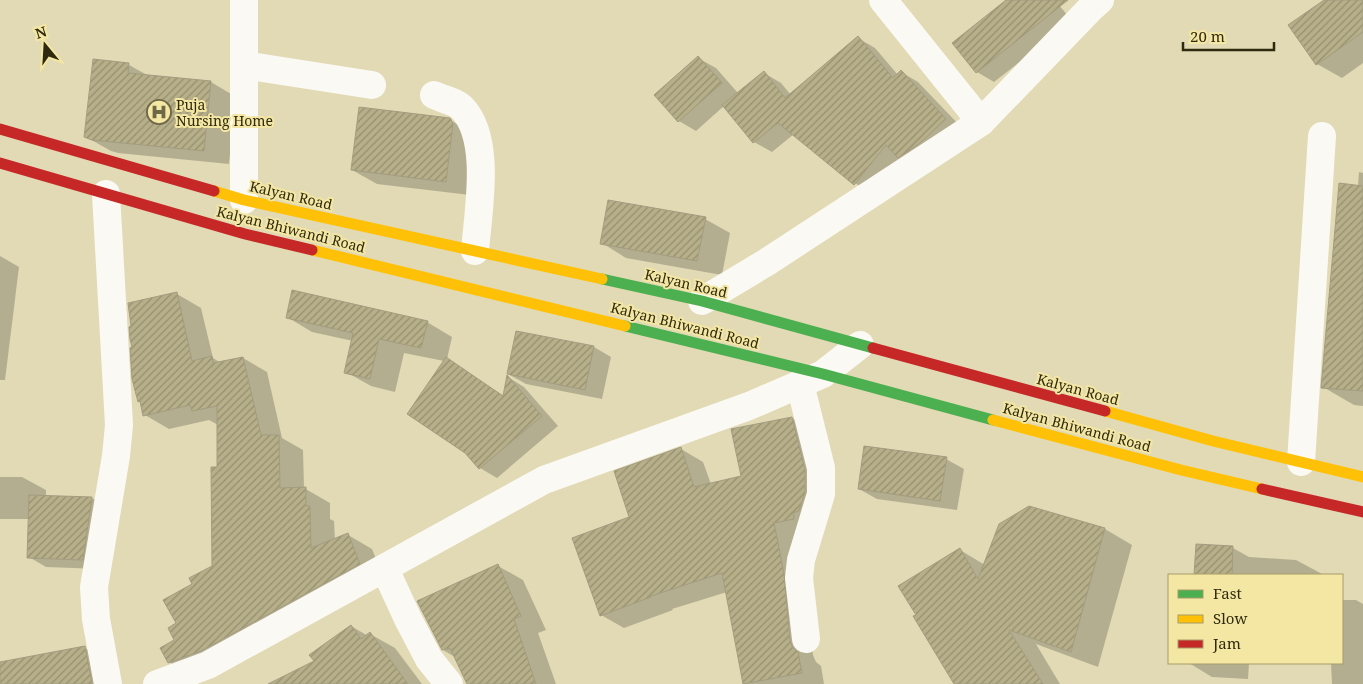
<svg xmlns="http://www.w3.org/2000/svg" width="1363" height="684" font-family="'Noto Serif',serif">
<defs>
<pattern id="building-hatch" width="6" height="6" patternUnits="userSpaceOnUse" patternTransform="scale(1.25)"><rect width="6" height="6" fill="#b7af89"/><path d="M-1 1l2-2M0 6l6-6M5 7l2-2" fill="none" stroke="#958f6e"/></pattern>
</defs>
<rect width="100%" height="100%" fill="#e2dab5"/>
<g fill="#0003">
<path d="M1008 0H1055L1072 21 994 82 977 72Z"/>
<path d="M1327 0H1363V63L1342 78 1317 64Z"/>
<path d="M858 38 875 48 898 75 901 72 918 82 963 129 873 194 855 183 794 134 772 152 754 142 724 106 696 131 679 121 698 58 716 68 738 93 764 73 781 83 791 95Z"/>
<path d="M129 65 149 76 211 82 236 97 229 164 118 153 111 151 86 137Z"/>
<path d="M450 120 475 134 470 195 377 184 352 170Z"/>
<path d="M1359 172 1363 173V406L1354 405 1323 387 1358 186Z"/>
<path d="M705 219 730 233 722 275 626 258 602 243Z"/>
<path d="M0 256 19 267 5 380H0Z"/>
<path d="M177 294 201 308 213 358 221 363 243 358 267 372 282 438 303 450 304 488 330 503V519L334 521 335 540 348 535 372 549 384 578 194 677 169 662 176 640 178 623 194 585 213 566 218 468V425L209 420 169 429 145 415 142 403 139 401Z"/>
<path d="M287 317 427 322 452 337 447 359 504 396 508 377 524 387 558 426 497 478 480 468 444 361 404 353 395 392 371 386 346 372 353 341 312 332Z"/>
<path d="M594 347 611 357 602 399 526 384 508 374Z"/>
<path d="M792 418 815 431 806 587 813 655 816 662 821 666 824 684H744L727 592 672 609 673 610 624 628 601 615 630 518 681 449 703 462 711 484 742 477Z"/>
<path d="M946 459 964 469 957 510 877 499 859 489Z"/>
<path d="M0 477H22L46 490V497L92 498 109 508 100 569 46 567 29 557 30 519H0Z"/>
<path d="M1029 507 1105 529 1132 545 1098 667 1036 644 1060 684H956L960 550 985 565Z"/>
<path d="M1197 545 1233 548 1249 557 1296 560 1324 575H1195Z"/>
<path d="M498 566 523 580 546 630 538 633 556 684H469L455 657 443 650Z"/>
<path d="M1342 600H1356L1363 604V684H1332L1331 663H1342Z"/>
<path d="M351 626 368 636 370 634 395 648 422 684H271L316 662Z"/>
<path d="M85 648 110 662 115 684H0V664Z"/>
<path d="M1189 663H1249L1248 679 1212 677Z"/>
</g>
<g fill="url(#building-hatch)" stroke="#a39c80">
<path d="M1006 0H1068L976 73 952 43Z"/>
<path d="M1324 0H1363V32L1316 65 1288 25Z"/>
<path d="M858 36 893 78 901 70 946 119 920 143 898 158 886 145 854 185 778 123 753 143 722 105 764 71 785 98Z"/>
<path d="M698 56 722 83 678 122 654 95Z"/>
<path d="M93 59 129 63 128 73 211 81 204 151 92 140 84 137Z"/>
<path d="M359 107 450 118 453 123 446 182 351 170Z"/>
<path d="M1339 183 1363 186V391L1321 388Z"/>
<path d="M608 200 706 217 697 261 600 244Z"/>
<path d="M292 290 428 321 421 348 379 339 370 379 344 373 353 333 286 318Z"/>
<path d="M177 292 192 361 212 356 213 363 243 357 261 435H279L280 488 306 487V506H310L311 548 348 533 360 564 201 651 168 663 160 648 174 640 168 628 176 623 163 600 192 584 189 578 212 566 211 467H217V406L192 411 190 405 143 416 140 401 138 402 132 379 130 348 132 347 130 339 129 327 131 326 128 303Z"/>
<path d="M516 331 594 346 585 390 507 374Z"/>
<path d="M446 357 503 396 507 375 542 416 479 469 465 453 407 414Z"/>
<path d="M792 417 805 470V492L799 511 793 513 794 519 774 523 784 574 790 641 793 648 798 652 802 673 743 684 722 573 651 596V597L600 616 572 538 629 517 614 471 681 447 694 487 741 476 731 429Z"/>
<path d="M864 446 947 457 940 501 858 489Z"/>
<path d="M29 495 92 497 83 560 27 558Z"/>
<path d="M1029 506 1105 528 1071 652 1009 630 1043 684H954L913 616 916 615 898 586 960 548 978 579 999 524Z"/>
<path d="M1196 544 1233 546 1232 575H1194Z"/>
<path d="M498 564 521 616 514 619 536 684H467L450 648 442 650 417 601Z"/>
<path d="M351 625 361 639 370 632 408 684H268L314 661 309 655Z"/>
<path d="M85 646 92 684H0V662Z"/>
</g>
<g fill="none" stroke-linecap="round" stroke-linejoin="round">
<g stroke="#fbf9f4" stroke-width="28">
<path d="M244 0V200"/>
<path d="M883 0 981 122"/>
<path d="M244 65 372 85"/>
<path d="M434 95C442 99 457 102 462 108 492 139 478 211 475 251"/>
<path d="M106 194 119 425 116 456 94 587 96 619 108 684"/>
<path d="M702 301 767 262 981 122 1091 8 1100 0"/>
<path d="M800 384 821 468V494L801 560 799 578 806 639"/>
<path d="M1301 462 1322 136"/>
<path d="M385 569 408 619 429 659 449 684"/>
<path d="M157 684 208 665 544 480 749 406 823 374 860 345"/>
</g>
<g stroke="#4caf50" stroke-width="11">
<path d="M602 279 702 301 873 348"/>
<path d="M625 326 823 374 993 420"/>
</g>
<g stroke="#ffc107" stroke-width="11">
<path d="M214 191 244 200 602 279"/>
<path d="M312 250 625 326"/>
<path d="M1105 411 1213 441 1363 477"/>
<path d="M993 420 1181 470 1262 489"/>
</g>
<g stroke="#c62828" stroke-width="11">
<path d="M0 129 214 191"/>
<path d="M0 163 245 234 312 250"/>
<path d="M873 348 1105 411"/>
<path d="M1262 489 1363 512"/>
</g>
</g>
<defs>
<symbol id="hospital-ring" viewBox="-11 -11 22 22"><circle r="9.5" fill="#f4e7a3" stroke="#6e6849" stroke-width="1.5"/><path d="M-5-5h3v3.5h4V-5h3V5h-3V1.5h-4V5h-3Z" fill="#6e6849"/></symbol>
</defs>
<g fill-rule="evenodd">
<use href="#hospital-ring" x="145" y="98" width="28" height="28"/>
</g>
<g text-anchor="middle" dominant-baseline="central" stroke-width="4" stroke-linejoin="round" paint-order="stroke">
<g font-size="14" fill="#2f2a0f" stroke="#f4e7a3" text-anchor="start">
<text x="176" y="104">Puja<tspan x="176" dy="16">Nursing Home</tspan></text>
</g>
<g font-size="14" fill="#2f2a0f" stroke="#f4e7a3">
<text transform="translate(291 195) rotate(13)">Kalyan Road</text>
<text transform="translate(291 229) rotate(14)">Kalyan Bhiwandi Road</text>
<text transform="translate(686 283) rotate(13)">Kalyan Road</text>
<text transform="translate(685 325) rotate(14)">Kalyan Bhiwandi Road</text>
<text transform="translate(1078 389) rotate(15)">Kalyan Road</text>
<text transform="translate(1077 427) rotate(15)">Kalyan Bhiwandi Road</text>
</g>
</g>
<rect x="1168" y="574" width="175" height="90" fill="#f4e7a3" stroke="#a59b68"/>
<rect x="1178" y="590" width="25" height="8" fill="#4caf50" stroke="#a59b68"/>
<text x="1213" y="599" font-size="15" fill="#2f2a0f">Fast</text>
<rect x="1178" y="615" width="25" height="8" fill="#ffc107" stroke="#a59b68"/>
<text x="1213" y="624" font-size="15" fill="#2f2a0f">Slow</text>
<rect x="1178" y="640" width="25" height="8" fill="#c62828" stroke="#a59b68"/>
<text x="1213" y="649" font-size="15" fill="#2f2a0f">Jam</text>
<g transform="translate(45 45) rotate(342)" stroke="#f4e7a3" stroke-width="4" paint-order="stroke">
<path d="M0-4L9 19L0 12L-9 19Z" fill="#2f2a0f"/>
<text y="-8" font-size="14" font-weight="bold" text-anchor="middle" fill="#2f2a0f">N</text>
</g>
<path d="M1183 42v8h91v-8" fill="none" stroke="#2f2a0f" stroke-width="2.5"/>
<text x="1190" y="42" font-size="15" fill="#2f2a0f" stroke="#f4e7a3" stroke-width="4" paint-order="stroke">20 m</text>
</svg>
